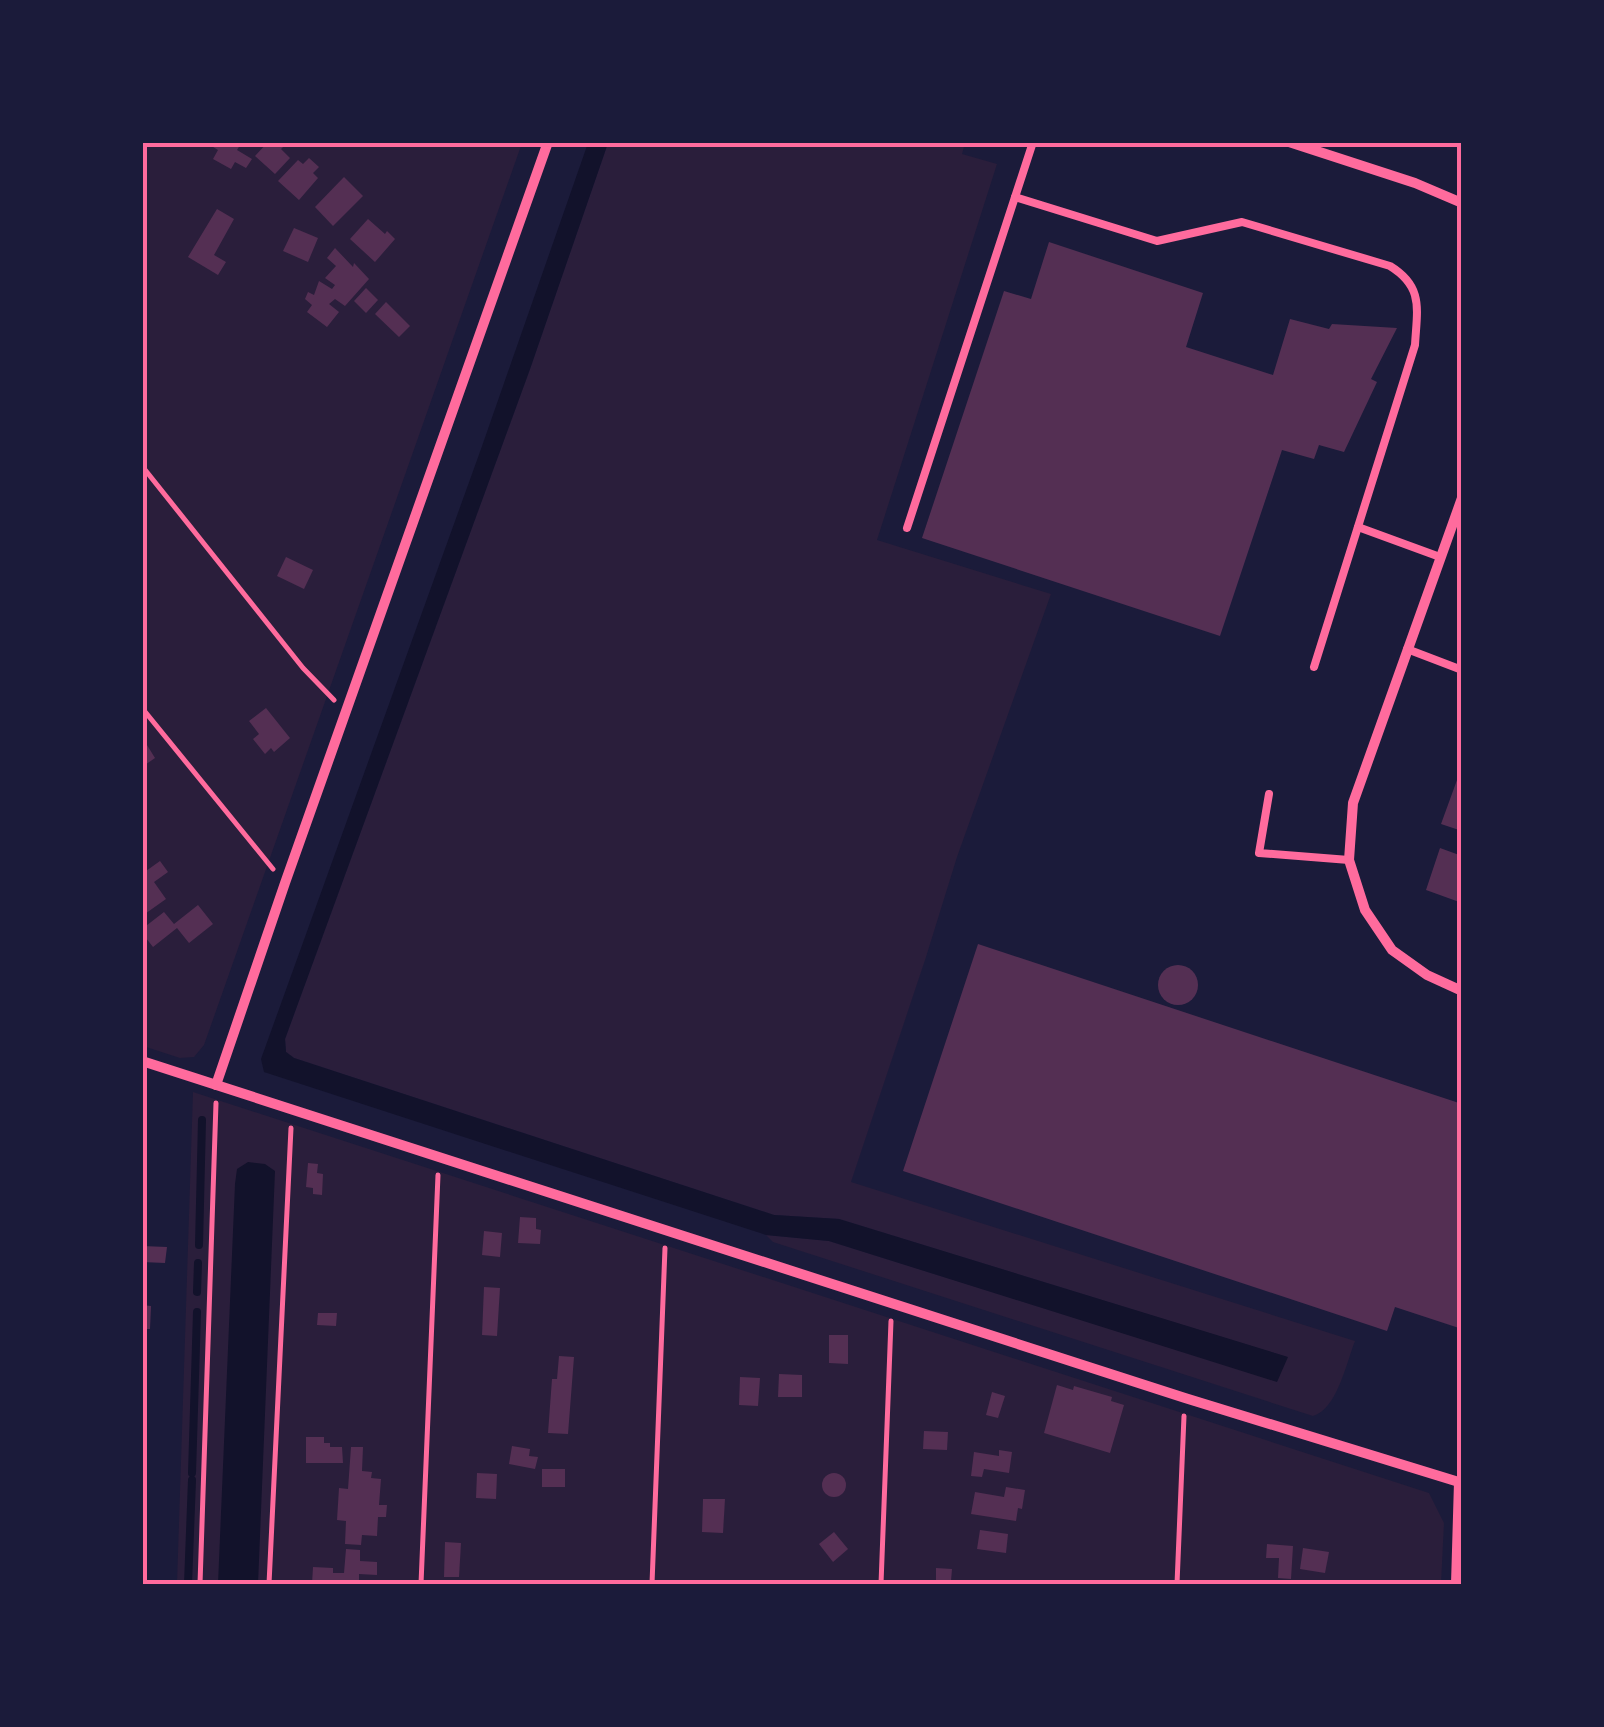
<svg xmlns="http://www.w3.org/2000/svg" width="1604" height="1727" font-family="Figtree,sans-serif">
<rect width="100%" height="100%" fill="#1b1b3a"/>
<g fill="#2a1e3b">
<path d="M143 143H522L204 1045 194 1057 180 1058 143 1046Z"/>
<path d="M608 143H965L962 154 997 164 877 540 1051 594 957 857 926 957 851 1182 1355 1341C1346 1364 1337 1409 1313 1416L773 1242 766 1235 829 1241 1277 1381 1287 1357 839 1219 774 1215 294 1058 286 1052 285 1039 530 369Z"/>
<path d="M193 1092 1429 1493 1444 1523 1441 1584H177Z"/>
</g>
<g fill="#12122b">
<path d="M588 143H608L530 369 285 1039 286 1052 294 1058 774 1215 839 1219 1288 1357 1277 1382 829 1241 766 1235 264 1072 261 1059 481 449Z"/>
<path d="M248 1162 265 1164 275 1171 258 1584H218L235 1184 237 1169Z"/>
</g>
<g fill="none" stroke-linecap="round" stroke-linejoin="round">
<g stroke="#12122b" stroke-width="8">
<path d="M199 1245 202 1120"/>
<path d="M197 1292 198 1263"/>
<path d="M192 1473 197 1312"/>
<path d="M188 1584 192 1480"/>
</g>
</g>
<g fill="#542f53">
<path d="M205 142H242L237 150 252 159 246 168 235 162 231 169 213 159 218 150Z"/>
<path d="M268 142H288L281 149 290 158 275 174 255 156Z"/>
<path d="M309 158 319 167 313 173 318 178 299 200 278 181 298 160 303 164Z"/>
<path d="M344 177 363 196 333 226 315 207Z"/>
<path d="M217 209 234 219 214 255 226 262 218 275 188 257Z"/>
<path d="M368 219 385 234 387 231 395 239 375 262 350 239Z"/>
<path d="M294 228 318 238 308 262 283 251Z"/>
<path d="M1049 242 1203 293 1186 347 1273 375 1290 319 1329 329 1332 324 1397 328 1371 379 1377 382 1344 452 1319 445 1314 459 1282 450 1220 636 922 538 1004 291 1031 299Z"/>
<path d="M335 248 353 267 354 263 369 279 345 306 335 299 329 304 339 312 327 327 307 312 312 305 305 299 308 292 314 295 319 281 332 289 335 285 325 278 336 266 327 258Z"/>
<path d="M366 288 378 300 366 313 354 301Z"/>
<path d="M386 302 410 326 399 337 375 314Z"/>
<path d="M286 557 313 570 304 589 277 576Z"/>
<path d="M266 708 290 738 274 752 271 748 265 754 253 739 259 734 249 721Z"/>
<path d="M142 737 155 758 142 767Z"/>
<path d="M1461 769H1462V831L1441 824Z"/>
<path d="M1440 848 1462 856V903L1426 890Z"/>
<path d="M160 861 168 872 154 882 166 899 142 916V867L146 871Z"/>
<path d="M198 905 213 924 189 943 177 928 153 947 142 933V929L164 912 174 924Z"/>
<path d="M978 944 1462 1104V1329L1395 1307 1387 1331 903 1171Z"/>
<circle cx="1178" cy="985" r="20"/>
<path d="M308 1163 318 1164 317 1173 323 1174 322 1195 313 1194V1188L306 1187Z"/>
<path d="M520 1217 536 1218V1229L541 1230 540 1244 518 1243Z"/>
<path d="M484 1231 502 1233 500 1257 482 1255Z"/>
<path d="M142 1246 167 1247 165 1263 142 1262Z"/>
<path d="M484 1287 500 1288 497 1336 482 1335Z"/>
<path d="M142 1305 151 1306 150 1329H142Z"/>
<path d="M318 1313H337L336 1326 317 1325Z"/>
<path d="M829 1335H848V1364L829 1363Z"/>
<path d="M559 1356 574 1357 568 1434 548 1433 552 1379H557Z"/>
<path d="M779 1374 802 1375V1397H778Z"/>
<path d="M740 1377 760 1378 758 1406 739 1405Z"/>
<path d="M1057 1385 1073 1390 1074 1386 1112 1397 1111 1401 1124 1405 1110 1453 1044 1433Z"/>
<path d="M992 1392 1005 1396 998 1418 986 1415Z"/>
<path d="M924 1431 948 1432 947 1450 923 1449Z"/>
<path d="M306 1437H324V1443H330V1447H342L343 1463H306Z"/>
<path d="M512 1446 530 1449 529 1456 538 1457 535 1469 509 1464Z"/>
<path d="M351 1447H363L362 1471 372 1472 371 1478 381 1479 379 1505H387L386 1517H378L377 1536 362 1535 361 1545 345 1544 346 1521 337 1520 339 1488 348 1489Z"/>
<path d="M999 1450 1012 1452 1009 1473 984 1469 982 1477 971 1476 974 1452 999 1456Z"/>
<rect x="542" y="1469" width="23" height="18"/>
<path d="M477 1473 497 1474 496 1499 476 1498Z"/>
<circle cx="834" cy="1485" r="12"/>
<path d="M1006 1487 1025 1490 1022 1509 1018 1508 1016 1521 971 1514 975 1492 1004 1497Z"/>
<path d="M703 1499H725L723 1533 702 1532Z"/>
<path d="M980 1530 1008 1534 1006 1553 977 1549Z"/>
<path d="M834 1532 848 1549 833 1562 819 1544Z"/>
<path d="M445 1542 461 1543 459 1577H444Z"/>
<path d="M1267 1544 1293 1546 1291 1579 1278 1578 1279 1558H1266Z"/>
<path d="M1303 1548 1329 1552 1325 1573 1300 1569Z"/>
<path d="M346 1549 360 1550V1561L377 1562V1575L359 1574V1584H312L313 1567 333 1568V1573H344Z"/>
<path d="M936 1568 952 1569 951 1581H946L945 1584H936Z"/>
</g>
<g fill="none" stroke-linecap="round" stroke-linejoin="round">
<g stroke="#ff6b9d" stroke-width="5">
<path d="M142 466 303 668 334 700"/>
<path d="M142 708 273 869"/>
<path d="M200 1584 216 1103"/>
<path d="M269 1584 291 1128"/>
<path d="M421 1584 438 1175"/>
<path d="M652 1584 665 1248"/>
<path d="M881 1584 891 1321"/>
<path d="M1177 1584 1184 1416"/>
</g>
<g stroke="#ff6b9d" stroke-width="8">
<path d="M1015 197 1157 241 1242 222 1390 266C1424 287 1417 309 1415 345L1314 667"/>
<path d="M1358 527 1440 557"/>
<path d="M907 528 1033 142"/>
<path d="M1407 649 1462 670"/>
<path d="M1269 794 1259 853 1349 860"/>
</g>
<g stroke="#ff6b9d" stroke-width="10">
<path d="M1289 142 1415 183 1462 203"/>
<path d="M1462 498 1353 803 1349 860 1365 910 1392 950 1427 975 1462 991"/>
<path d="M142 1061 1185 1398 1462 1483"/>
<path d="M216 1085 285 883 548 142"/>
<path d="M1456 1584 1459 1482"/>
</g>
</g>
<rect width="1604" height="1727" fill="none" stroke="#1b1b3a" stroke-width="290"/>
<rect x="145" y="145" width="1314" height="1437" fill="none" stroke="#ff6b9d" stroke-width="4"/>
</svg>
